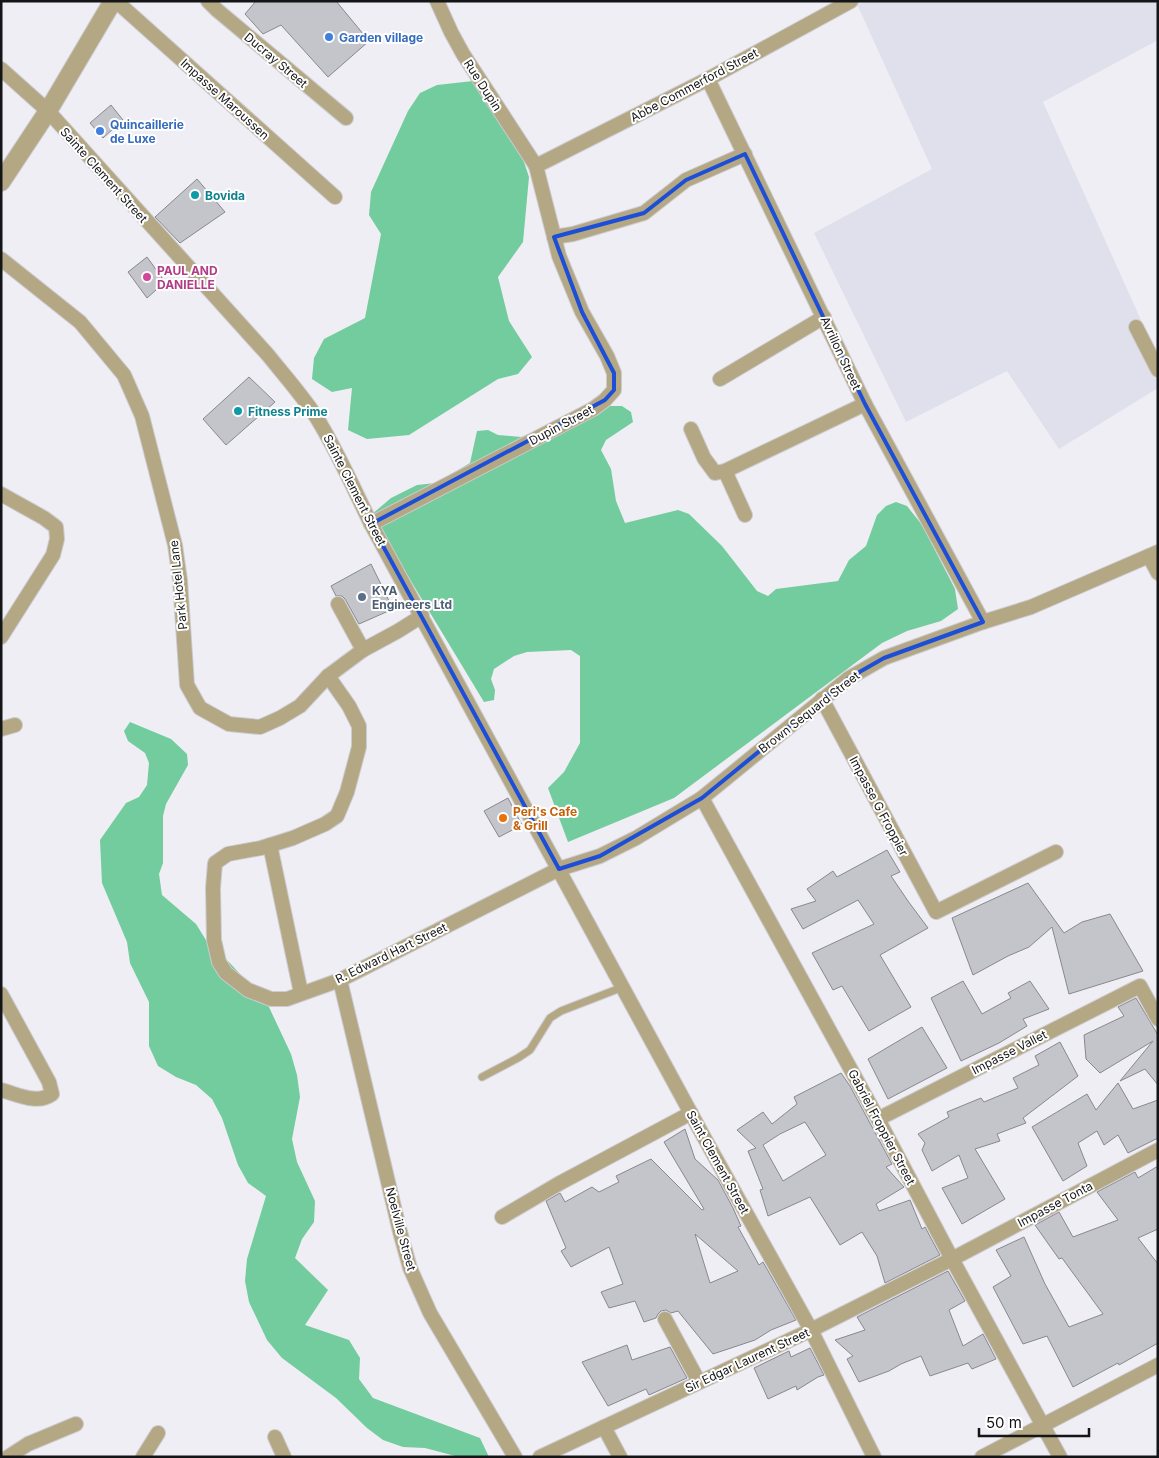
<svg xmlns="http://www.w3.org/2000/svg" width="1159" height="1458" font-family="Inter,sans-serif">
<rect width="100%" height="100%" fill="#eeeef4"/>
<path fill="#e0e0ed" d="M1158 1V40L1043 102 1158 358V388L1059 449 1007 371 906 422 814 233 932 169 856 2Z"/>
<g fill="#73cc9d">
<path d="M473 81 515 135 529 177 523 242 498 277 509 321 532 357 518 374 498 379 409 435 367 439 348 430 352 388 332 392 312 379 314 358 324 339 365 318 381 234 369 215 371 192 408 111 420 93 437 85Z"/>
<path d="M598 406H622L631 412 633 422 606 440 601 450 611 469 616 501 625 523 678 510 689 514 722 546 757 591 768 596 776 589 838 581 849 560 866 546 877 515 886 506 896 502 907 506 922 525 955 589 958 609 941 621 907 631 882 643 674 798 568 842 548 788 564 772 580 743V656L571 650 527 652 514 656 494 669 491 679 495 690 494 700 484 702 371 515 391 498 417 485 436 483 470 463 477 431 488 430 498 435 521 437Z"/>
<path d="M130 722 171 739 187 754 188 765 166 804 163 816V863L159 874 162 895 196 924 214 953 229 962 268 1005 291 1054 297 1075 300 1097 292 1139 297 1162 315 1201 314 1222 302 1239 295 1258 328 1290 305 1325 349 1340 360 1358 359 1379 373 1398 480 1438 489 1457H459L425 1448 403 1447 383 1440 367 1428 336 1398 282 1358 267 1340 249 1302 245 1281 247 1259 266 1196 248 1183 238 1165 222 1118 212 1099 196 1085 176 1077 158 1066 149 1046V1002L130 963 127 942 102 883 100 840 126 803 139 797 147 785 149 763 145 753 128 741 124 731Z"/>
</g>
<g fill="#c4c5ca" stroke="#88898e" fill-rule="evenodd">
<path d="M256 1H336L369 41 328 77 281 25 263 34 245 14Z"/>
<path d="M111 105 123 120 103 138 90 123Z"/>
<path d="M197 179 225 212 180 243 155 217Z"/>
<path d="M147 257 165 282 147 298 128 272Z"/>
<path d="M249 377 275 402 226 445 203 419Z"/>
<path d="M371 564 393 609 359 624 345 599 342 596H336L331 586Z"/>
<path d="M508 798 522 825 499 837 484 811Z"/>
<path d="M887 850 900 872 891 876 908 901 928 928 880 955 911 1007 869 1031 842 986 833 990 812 953 874 924 858 900 803 929 791 909 816 901 807 889 833 871 837 877Z"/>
<path d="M1028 883 1064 933 1082 922 1110 914 1143 971 1069 994 1052 927 1029 947 1008 956 973 975 952 918Z"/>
<path d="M963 981 982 1014 1011 998 1008 993 1030 981 1049 1009 1023 1019 1027 1026 999 1043 961 1061 931 998Z"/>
<path d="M1136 998 1158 1035V1085L1145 1069 1120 1081 1153 1041 1100 1073 1086 1059 1084 1035 1124 1016 1118 1007Z"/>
<path d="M922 1027 947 1068 888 1099 868 1059Z"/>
<path d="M1060 1042 1078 1076 1023 1118 1026 1123 997 1134 1000 1141 975 1149 1005 1199 962 1224 942 1188 968 1178 959 1155 932 1171 922 1150 925 1143 918 1134 949 1117 947 1112 981 1098 984 1102 1018 1088 1013 1078 1039 1065 1035 1056Z"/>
<path d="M841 1073 850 1086 892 1164 886 1167 904 1187 876 1204 879 1211 910 1200 922 1229 925 1227 940 1255 885 1283 877 1256 862 1232 840 1245 810 1197 768 1216 760 1190 763 1189 748 1151 756 1148 737 1130 763 1112 772 1124 797 1104 794 1097ZM805 1122 826 1155 783 1181 763 1145 780 1134Z"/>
<path d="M1118 1083 1133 1109 1158 1100V1138L1128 1153 1118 1135 1104 1145 1097 1131 1078 1143 1087 1166 1063 1181 1032 1127 1087 1094 1096 1110Z"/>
<path d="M685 1129 695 1159 718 1180 733 1208 741 1226 738 1227 759 1265 763 1262 796 1320 771 1330 755 1340 713 1354 678 1311 671 1313 666 1310 661 1311 658 1314 656 1318 644 1322 635 1301 609 1308 601 1292 623 1284 609 1247 571 1267 561 1251 566 1248 546 1201 560 1193 565 1202 592 1187 599 1192 619 1182 616 1176 651 1159 702 1210 704 1209 664 1142ZM695 1234 738 1271 710 1283Z"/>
<path d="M1158 1166V1229L1138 1238 1158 1264V1343L1119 1365 1118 1363 1073 1387 1047 1336 1023 1344 993 1287 1011 1276 996 1250 1024 1237 1045 1284 1069 1327 1103 1314 1062 1258 1059 1259 1035 1225 1059 1212 1073 1237 1118 1220 1097 1192 1135 1172 1138 1178Z"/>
<path d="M948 1271 965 1301 949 1310 963 1346 983 1334 996 1359 972 1369 968 1363 930 1376 921 1356 901 1364 889 1371 859 1382 847 1359 853 1356 835 1340 865 1330 857 1317Z"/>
<path d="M627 1345 632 1360 670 1347 687 1378 649 1395 646 1389 608 1406 582 1362Z"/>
<path d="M810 1348 824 1375 818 1377 797 1390 796 1386 768 1399 754 1368 789 1351 791 1357Z"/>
</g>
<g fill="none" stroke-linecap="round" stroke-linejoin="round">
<defs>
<path id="service" d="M482 1077 518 1058 530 1050 550 1018 561 1011 623 987"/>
<g id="minor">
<path d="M116 1 335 197"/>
<path d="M208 1 217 10 346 118"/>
<path d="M1 69 48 111 268 355C284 375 301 394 315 415 337 450 353 487 371 524L700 1130 811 1330 874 1457"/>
<path d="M708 79 865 404 983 622"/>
<path d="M536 166 708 79 851 1"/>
<path d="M554 237 573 234 644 213 686 180 745 154"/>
<path d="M1 259 80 322 124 375 142 416 175 545 180 580 187 685 200 708 229 724 260 727 280 718 300 706 328 676 363 650 398 631 422 616"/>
<path d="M1136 327 1158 370"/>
<path d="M720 379 824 317"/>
<path d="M691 429 704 458 715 473 725 471 865 404"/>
<path d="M725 471 745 515"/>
<path d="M1 494 44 518 56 527 57 539 53 555 1 637"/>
<path d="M371 524 593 409 605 400 614 390V373L607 356 582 312 559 256 536 166 463 54 451 32 437 1"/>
<path d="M1149 556 1158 573"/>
<path d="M338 604 363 650"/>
<path d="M328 676 349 706 359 726V747L347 792 337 816 325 824 293 838 261 848 228 854 215 863 213 888 214 940 219 962 226 973 248 990 271 999H287L340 980 559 869 600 856 636 838 702 798 849 678 884 658 983 622 1031 607 1158 552"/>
<path d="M822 699 936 912 1056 852"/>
<path d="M1 729 15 725"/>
<path d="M702 798 878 1119 952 1259 1060 1457"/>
<path d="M270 845 301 993"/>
<path d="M340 980 400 1232 410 1268 430 1313 515 1457"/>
<path d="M1 994 49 1082 52 1094C37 1105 17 1094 1 1090"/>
<path d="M878 1119 1140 986 1158 1019"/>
<path d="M502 1217 560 1183 691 1113"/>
<path d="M665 1319 699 1382"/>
<path d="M604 1427 620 1457"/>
<path d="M275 1437 284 1457"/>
<path d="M8 1457 28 1444 76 1424"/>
<path d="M143 1457 158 1433"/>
<path d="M540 1457 811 1330 952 1259 1158 1150"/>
<path d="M982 1457 1158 1365"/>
</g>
<path id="tertiary" d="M1 182 48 111 113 1"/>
</defs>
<use href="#service" stroke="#cbcbd0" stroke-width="9"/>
<use href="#minor" stroke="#cbcbd0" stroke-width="16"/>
<use href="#tertiary" stroke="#cbcbd0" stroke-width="20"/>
<use href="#service" stroke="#b4a784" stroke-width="7"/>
<use href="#minor" stroke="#b4a784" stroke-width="14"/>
<use href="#tertiary" stroke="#b4a784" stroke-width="18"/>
</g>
<path fill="none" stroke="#1d4ed8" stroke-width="4" stroke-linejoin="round" d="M745 154 865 404 983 622 884 658 849 678 702 798 600 856 559 869 371 524 605 400 614 390V373L582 312 554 237 644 213 686 180Z"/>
<g fill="#3f7fe0" stroke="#fff" stroke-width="2">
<circle cx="329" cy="37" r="5"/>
<circle cx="100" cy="131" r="5"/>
</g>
<g fill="#0f9aa8" stroke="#fff" stroke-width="2">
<circle cx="195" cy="195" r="5"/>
<circle cx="238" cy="411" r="5"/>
</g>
<circle fill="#d1479c" stroke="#fff" stroke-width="2" cx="147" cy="277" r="5"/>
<circle fill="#5c6f8a" stroke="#fff" stroke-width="2" cx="362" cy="597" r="5"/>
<circle fill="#e8710a" stroke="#fff" stroke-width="2" cx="503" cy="818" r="5"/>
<g text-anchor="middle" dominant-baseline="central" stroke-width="4" stroke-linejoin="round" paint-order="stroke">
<g font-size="12" font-weight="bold" fill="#366cbe" stroke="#fff" text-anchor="start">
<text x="339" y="37">Garden village</text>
<text x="110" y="124">Quincaillerie<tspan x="110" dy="14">de Luxe</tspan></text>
</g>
<g font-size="12" fill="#141516" stroke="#fff">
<text transform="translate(276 60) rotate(40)">Ducray Street</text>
<text transform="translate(483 85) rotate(57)">Rue Dupin</text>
<text transform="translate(694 85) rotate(-28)">Abbe Commerford Street</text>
<text transform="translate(225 99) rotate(42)">Impasse Maroussen</text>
<text transform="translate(104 175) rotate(48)">Sainte Clement Street</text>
<text transform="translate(841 353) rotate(65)">Avrillon Street</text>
<text transform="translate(561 425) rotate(-28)">Dupin Street</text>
<text transform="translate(355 490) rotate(63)">Sainte Clement Street</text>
<text transform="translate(178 585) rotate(-96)">Park Hotel Lane</text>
<text transform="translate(809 712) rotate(-38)">Brown Sequard Street</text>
<text transform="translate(879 806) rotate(62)">Impasse G Froppier</text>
<text transform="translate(391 953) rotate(-26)">R. Edward Hart Street</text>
<text transform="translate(1009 1052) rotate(-27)">Impasse Vallet</text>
<text transform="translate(882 1127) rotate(62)">Gabriel Froppier Street</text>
<text transform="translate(718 1162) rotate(61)">Saint Clement Street</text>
<text transform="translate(1055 1204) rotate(-28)">Impasse Tonta</text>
<text transform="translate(401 1229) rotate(75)">Noelville Street</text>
<text transform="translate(747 1360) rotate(-25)">Sir Edgar Laurent Street</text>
</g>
<g font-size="12" font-weight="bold" fill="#0d838f" stroke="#fff" text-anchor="start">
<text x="205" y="195">Bovida</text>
<text x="248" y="411">Fitness Prime</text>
</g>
<g font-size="12" font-weight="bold" fill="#b23c85" stroke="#fff" text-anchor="start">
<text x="157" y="270">PAUL AND<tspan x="157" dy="14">DANIELLE</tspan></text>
</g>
<g font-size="12" font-weight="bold" fill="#4e5e75" stroke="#fff" text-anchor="start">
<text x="372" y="590">KYA<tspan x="372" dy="14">Engineers Ltd</tspan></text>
</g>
<g font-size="12" font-weight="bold" fill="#c56008" stroke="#fff" text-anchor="start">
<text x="513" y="811">Peri's Cafe<tspan x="513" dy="14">&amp; Grill</tspan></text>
</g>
</g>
<rect width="1159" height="1458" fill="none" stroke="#141516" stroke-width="5"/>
<path d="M979 1428v8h110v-8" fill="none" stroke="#141516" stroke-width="2.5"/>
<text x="986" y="1428" font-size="15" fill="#141516" stroke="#ffffff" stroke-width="4" paint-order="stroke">50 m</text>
</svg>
